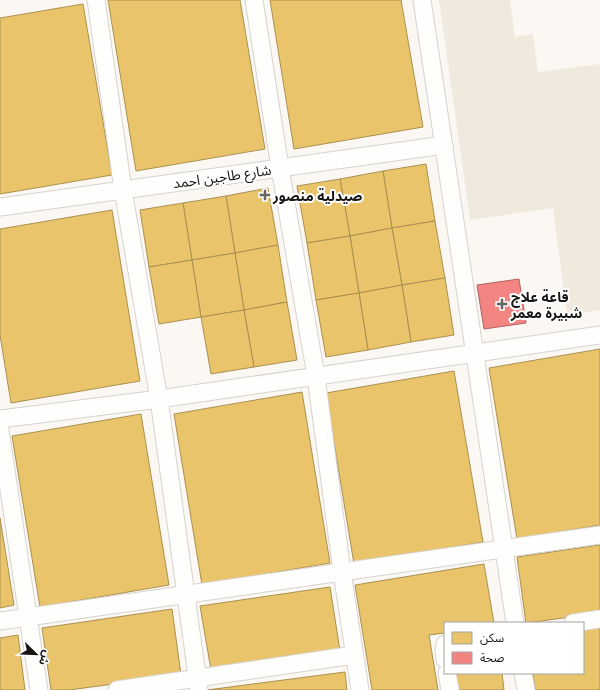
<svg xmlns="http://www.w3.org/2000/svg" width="600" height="690" font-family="'Open Sans','Noto Sans Arabic',sans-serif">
<rect width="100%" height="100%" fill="#fbf7f2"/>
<path fill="#f0e9de" d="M439 0H510L515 37 533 34 538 72 600 64V310L567 315 553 208 470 220Z"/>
<g fill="#e9c46a" stroke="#ab9050">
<path d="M108 0H240L265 149 136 171Z"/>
<path d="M270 0H401L423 127 294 149Z"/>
<path d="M83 4 112 175 0 194V18Z"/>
<path d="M426 164 435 221 392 228 383 171Z"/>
<path d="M383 171 392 228 350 236 340 179Z"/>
<path d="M340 179 350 236 307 243 297 186Z"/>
<path d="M268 188 278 245 235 253 226 196Z"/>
<path d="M226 196 235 253 192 260 183 203Z"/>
<path d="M183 203 192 260 149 267 140 210Z"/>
<path d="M112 210 140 381 11 403 0 335V229Z"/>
<path d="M435 221 445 278 402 285 392 228Z"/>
<path d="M392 228 402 285 359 293 350 236Z"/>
<path d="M350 236 359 293 316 300 307 243Z"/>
<path d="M278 245 287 302 244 310 235 253Z"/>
<path d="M235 253 244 310 201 317 192 260Z"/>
<path d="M192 260 201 317 159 324 149 267Z"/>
<path d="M445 278 454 335 411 342 402 285Z"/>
<path d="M402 285 411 342 368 350 359 293Z"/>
<path d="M359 293 368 350 326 357 316 300Z"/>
<path d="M287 302 297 360 254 367 244 310Z"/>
<path d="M244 310 254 367 211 374 201 317Z"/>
<path d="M600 349V525L517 539 489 368Z"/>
<path d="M454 371 483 542 354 564 326 393Z"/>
<path d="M302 392 330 563 202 585 174 414Z"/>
<path d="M141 414 169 585 40 607 12 436Z"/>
<path d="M0 518 14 605 0 608Z"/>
<path d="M600 545V613L526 623 517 557Z"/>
<path d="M484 564 494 623H445V633L429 635 438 690H372L355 585Z"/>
<path d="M330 587 340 651 211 670 200 606Z"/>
<path d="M172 609 181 675 69 690H51L42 628Z"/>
<path d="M600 627V690H535L533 673H583V630Z"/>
<path d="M18 635 25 690H0V638Z"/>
<path d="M345 672 347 690H207Z"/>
<path d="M455 673H502L504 690H457Z"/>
</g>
<path fill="#f28482" stroke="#b16361" d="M519 279 526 323 484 329 477 285Z"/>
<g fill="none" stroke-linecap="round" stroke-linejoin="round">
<defs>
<g id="minor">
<path d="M96 0 123 190 159 399 199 690"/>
<path d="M254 0 280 168 316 376 342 572 360 690"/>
<path d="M422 0 515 623"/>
<path d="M0 207 123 190 444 145"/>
<path d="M0 419 159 399 600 335"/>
<path d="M0 430 39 690"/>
<path d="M0 621 600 535"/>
<path d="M573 623 600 619"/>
<path d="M445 644 444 650 445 659"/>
<path d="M447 673 450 690"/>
<path d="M523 673 526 690"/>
<path d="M117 690 354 655"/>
</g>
</defs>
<use href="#minor" stroke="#d6d3cf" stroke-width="19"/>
<use href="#minor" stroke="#fefefd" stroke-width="17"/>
</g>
<g fill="#686561" stroke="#fff" stroke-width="1.5">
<path d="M263 189h4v4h4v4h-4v4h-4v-4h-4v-4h4z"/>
<path d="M500 298h4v4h4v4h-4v4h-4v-4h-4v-4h4z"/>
</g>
<g text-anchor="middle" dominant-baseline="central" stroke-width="4" stroke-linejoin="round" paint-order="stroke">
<g font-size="14" fill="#191713" stroke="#fff">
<text transform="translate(222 176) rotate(-8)">شارع طاجين احمد</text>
</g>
<g font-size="14" font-weight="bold" fill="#191713" stroke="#fff" text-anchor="start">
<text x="273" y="195">صيدلية منصور</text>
<text x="511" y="296">قاعة علاج<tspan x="511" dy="16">شبيرة معمر</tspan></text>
</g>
</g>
<rect x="444" y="622" width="140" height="52" fill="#ffffff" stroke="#a3a2a1"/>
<rect x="452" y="632" width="20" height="12" fill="#e9c46a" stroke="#a3a2a1"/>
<text x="480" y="642" font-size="12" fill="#191713">سكن</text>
<rect x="452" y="652" width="20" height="12" fill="#f28482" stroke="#a3a2a1"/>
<text x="480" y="662" font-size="12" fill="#191713">صحة</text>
<g transform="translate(36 654) rotate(113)" stroke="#ffffff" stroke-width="3" paint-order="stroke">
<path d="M0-3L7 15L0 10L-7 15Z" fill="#191713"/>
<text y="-6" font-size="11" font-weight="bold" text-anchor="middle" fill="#191713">ش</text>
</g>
</svg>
